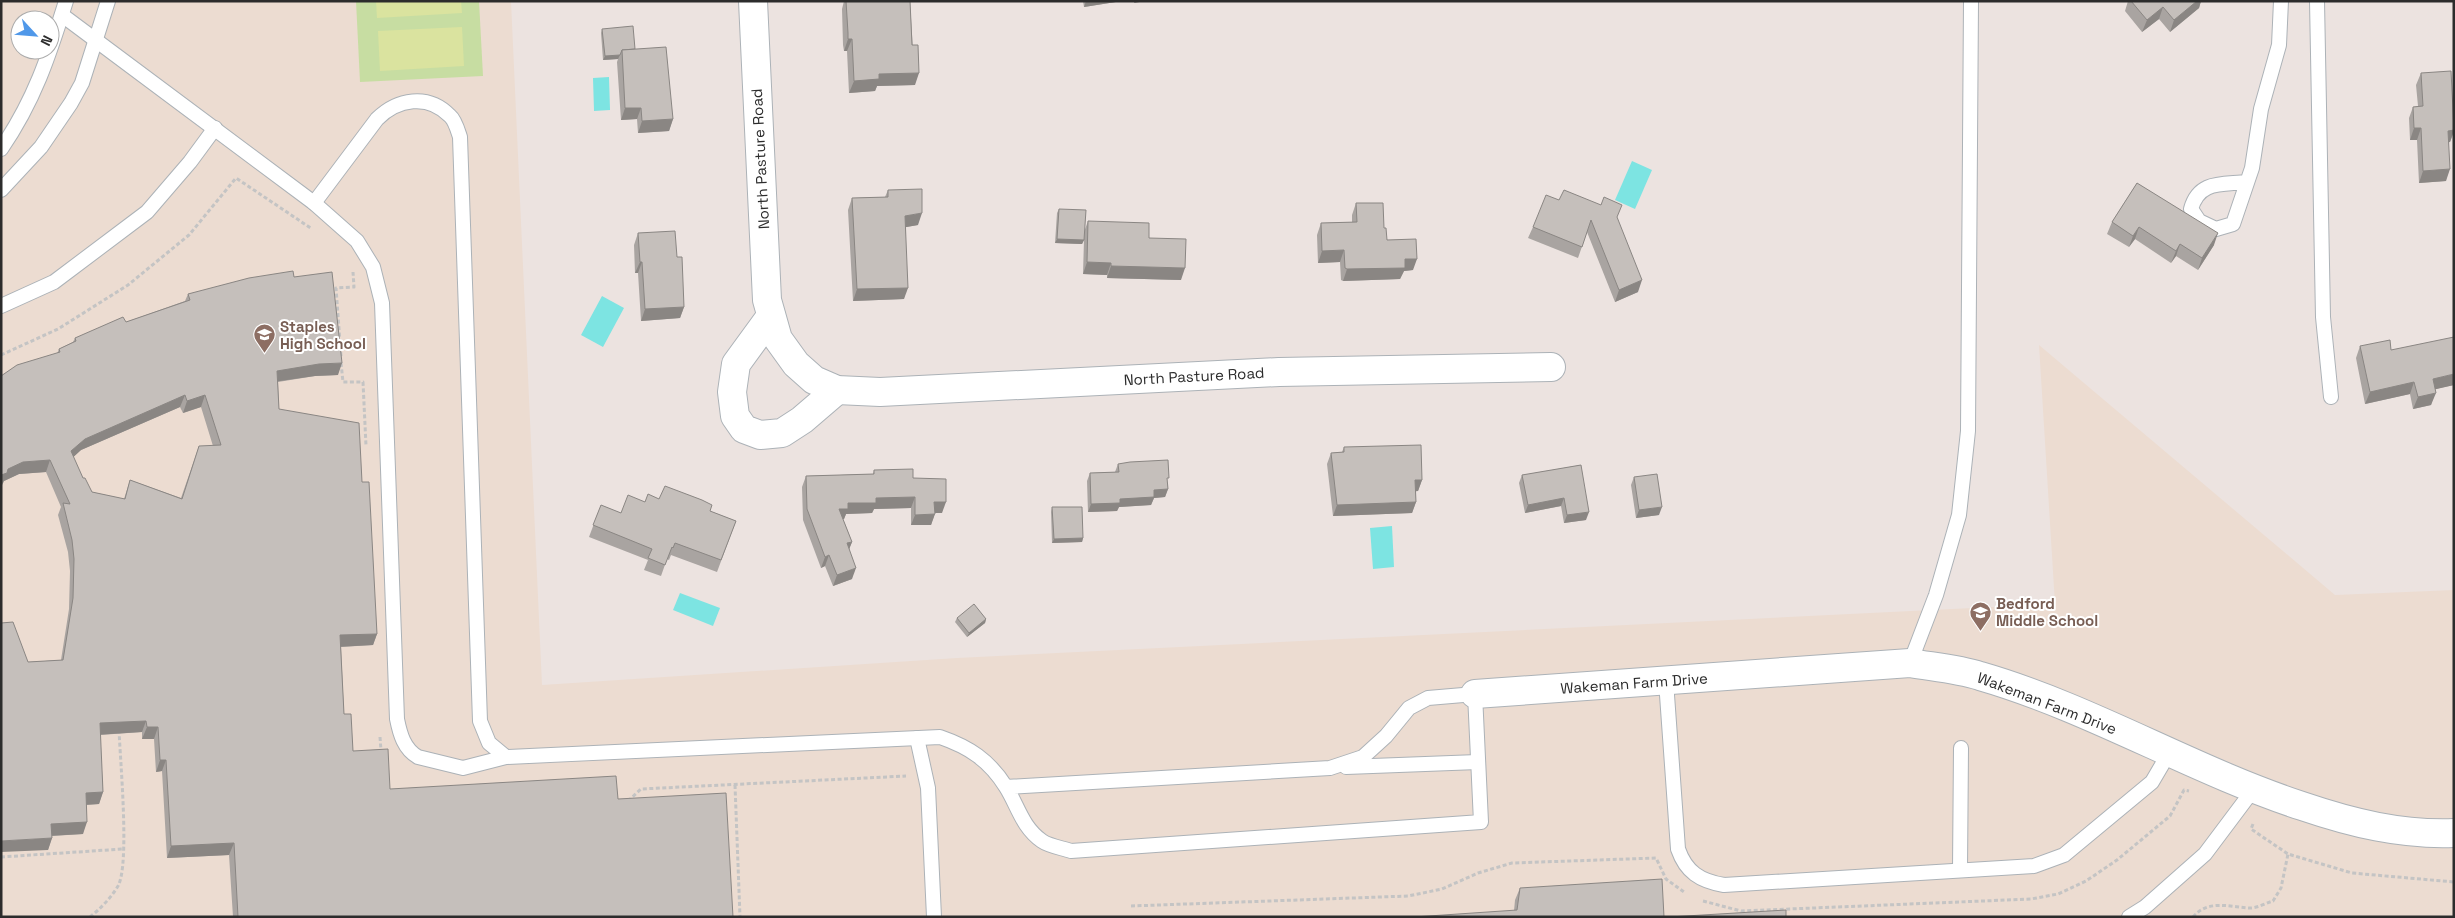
<svg xmlns="http://www.w3.org/2000/svg" width="2455" height="918" font-family="'Space Grotesk',sans-serif">
<rect width="100%" height="100%" fill="#ece3e0"/>
<path fill="#ecdcd1" fill-rule="evenodd" d="M1 1H511L542 685 957 658 2055 604 2039 345 2335 595 2454 590V917H1ZM20 20H50V50H20Z"/>
<path fill="#c7dda2" d="M356 1H479L483 76 360 82Z"/>
<g fill="#dae39f">
<path d="M376 1H461L462 13 377 18Z"/>
<path d="M462 27 464 66 380 71 378 31Z"/>
</g>
<g fill="#7de4e2">
<path d="M609 77 610 110 594 111 593 78Z"/>
<path d="M1632 161 1652 170 1635 209 1615 200Z"/>
<path d="M602 296 624 308 603 347 581 335Z"/>
<path d="M1392 526 1394 567 1373 569 1370 528Z"/>
<path d="M680 593 720 608 713 626 673 610Z"/>
</g>
<g fill="none" stroke-linecap="round" stroke-linejoin="round">
<defs>
<g id="lane">
<path d="M2317 1 2323 317 2331 397"/>
<path d="M62 15 314 203 357 241 373 267 382 303 397 719C400 734 404 749 418 757L463 768 506 757 940 737C969 747 989 760 1006 787 1018 806 1022 827 1042 841 1049 846 1062 848 1071 851L1481 822 1475 694 1428 698 1409 708 1386 736 1363 757 1330 768 1006 787"/>
<path d="M1 149C34 101 49 56 66 1"/>
<path d="M2247 182C2222 185 2199 180 2191 209L2199 221 2216 229 2233 224 2252 168 2261 109 2279 45 2281 1"/>
<path d="M1 190 41 147 71 103 82 83 108 1"/>
<path d="M314 203 377 119C397 99 428 93 450 116 455 120 458 131 460 137L480 721 489 743 506 757"/>
<path d="M1 306 54 282 147 212 190 162 215 128"/>
<path d="M1910 663 1936 595 1959 515 1968 431 1971 1"/>
<path d="M1666 681 1678 849C1686 872 1700 881 1724 885L2034 866 2064 855 2152 782 2169 753"/>
<path d="M917 738 928 788 934 917"/>
<path d="M1346 767 1478 762"/>
<path d="M1960 870 1961 748"/>
<path d="M2129 917 2145 907 2205 854 2253 790"/>
</g>
<g id="street">
<path d="M753 1 767 300 778 339 796 364 814 380 837 390 880 392 1279 372 1551 367"/>
<path d="M771 316 736 364 732 392 735 416 744 429 760 435 782 433 802 420 837 390"/>
<path d="M1475 694 1910 663C1933 667 1958 669 1980 676 2091 708 2192 770 2302 806 2352 823 2401 835 2454 833"/>
</g>
</defs>
<use href="#lane" stroke="#acb2b7" stroke-width="16"/>
<use href="#street" stroke="#acb2b7" stroke-width="30"/>
<g stroke="#c4c4c4" stroke-width="3" stroke-dasharray="4 2.5" stroke-linecap="butt">
<path d="M1 355 58 329 128 285 189 235 236 178 312 229"/>
<path d="M341 356 336 288 354 287 353 272"/>
<path d="M341 363 343 382H363L366 446"/>
<path d="M380 737 381 751"/>
<path d="M735 785 740 917"/>
<path d="M628 801 641 789 906 776"/>
<path d="M2253 824 2251 829 2288 854 2352 873 2454 882"/>
<path d="M1 857 123 849"/>
<path d="M1703 901 1741 911 2031 899 2058 894 2086 881 2117 860 2170 816 2184 790 2189 791"/>
<path d="M1131 906 1408 896 1442 889 1478 873 1512 863 1656 858 1666 879 1684 892"/>
<path d="M90 917C100 909 111 898 118 886 130 864 120 760 119 729"/>
<path d="M2193 917C2208 899 2230 907 2250 908 2258 908 2266 903 2273 901L2281 888 2288 854"/>
</g>
<use href="#lane" stroke="#fff" stroke-width="14"/>
<use href="#street" stroke="#fff" stroke-width="28"/>
</g>
<g fill="#a9a4a1" fill-rule="evenodd">
<path d="M844 1H910L915 85 877 86 875 91 849 93 847 51H844L843 45 842 9Z"/>
<path d="M1083 1H1122L1084 7Z"/>
<path d="M2128 1H2201L2199 8 2170 32 2159 19 2142 32 2125 11Z"/>
<path d="M602 29 635 49 673 119 669 131 638 133 637 119 621 120 617 62 618 59 603 60 601 33Z"/>
<path d="M2421 73 2454 122V132L2450 142H2449L2446 181 2419 183 2417 140H2410L2409 118 2413 107 2418 106 2416 85Z"/>
<path d="M2137 183 2214 245 2198 270 2176 256 2171 263 2135 239 2129 247 2107 234 2112 222Z"/>
<path d="M888 190 918 225 906 227 904 299 853 301 848 210 852 198 885 197Z"/>
<path d="M1559 200 1617 218 1638 292 1615 302 1587 232 1578 258 1528 238 1533 227Z"/>
<path d="M1356 203 1413 270 1404 271 1400 279 1343 281 1341 280 1340 262 1318 263 1317 235 1321 223 1352 222V215Z"/>
<path d="M1059 209 1084 232 1088 221 1149 238 1181 280 1107 278V275L1083 274 1084 240 1082 244 1055 243 1057 213Z"/>
<path d="M638 233 677 257 684 307 680 318 641 321 638 273H635L634 245Z"/>
<path d="M294 277 338 375 315 376 278 382 279 409 362 482 377 634 373 645 341 647 344 714 353 751 390 789 618 799 733 917H233L229 855 167 858 162 771 156 772 154 739H142V732L100 735 103 792 99 804 86 805 83 834 52 836V838L48 850 28 662 61 660 69 609 70 571 68 552 58 515 61 507 46 472 19 474 4 481 2 485 59 349 73 342 75 338 126 322 185 301 188 294ZM180 407 183 413 201 407 213 446H199L181 498 130 480 124 499 92 492 83 478 73 457 81 450Z"/>
<path d="M2360 346 2391 350 2454 385 2435 389 2431 405 2413 409 2410 394 2365 404 2356 358Z"/>
<path d="M1344 447 1422 480 1418 491H1416V502L1412 513 1333 516 1327 464 1331 453 1342 452Z"/>
<path d="M1118 464 1168 483V489L1165 497 1154 498 1151 505 1119 507 1117 511 1088 512 1087 481 1090 473 1115 472Z"/>
<path d="M1581 465 1586 520 1564 523 1561 506 1525 513 1519 483 1522 475Z"/>
<path d="M874 470 913 478 942 513H935L931 525H911V508L874 509 872 513 846 514 844 519H843L852 542 849 549 852 579 833 586 825 566 821 568 803 520 802 487 806 476 873 474Z"/>
<path d="M1634 477 1659 515 1636 518 1631 485Z"/>
<path d="M659 499 710 511 736 521 717 572 671 555 669 560 667 559 661 576 644 570 648 560 589 537 601 505 621 513 645 502Z"/>
<path d="M1052 507 1083 538 1082 542 1052 543 1051 512Z"/>
<path d="M957 618 986 619 985 623 967 637 955 622Z"/>
<path d="M1520 888 1664 917 1514 911 1515 900Z"/>
</g>
<g fill="#8a8683">
<path d="M1086 1H1122L1084 7Z"/>
<path d="M1135 1H1145L1134 3Z"/>
<path d="M2197 1H2201L2199 8 2170 32 2174 20Z"/>
<path d="M2163 7 2159 19 2142 32 2147 20Z"/>
<path d="M848 39H852L847 51H844Z"/>
<path d="M620 55 618 59 603 60 605 56Z"/>
<path d="M919 73 915 85 877 86 875 91 849 93 854 81 879 74Z"/>
<path d="M625 108H641L637 119 621 120Z"/>
<path d="M673 119 669 131 638 133 642 121Z"/>
<path d="M2414 128H2421L2417 140H2410Z"/>
<path d="M2454 130 2450 142 2444 143 2448 131Z"/>
<path d="M2450 169 2446 181 2419 183 2423 171Z"/>
<path d="M922 213 918 225 901 228 905 216Z"/>
<path d="M2139 227 2135 239 2129 247 2133 236Z"/>
<path d="M2218 233 2214 245 2198 270 2202 258Z"/>
<path d="M1057 239 1084 240 1082 244 1055 243Z"/>
<path d="M2180 244 2176 256 2171 263 2176 251Z"/>
<path d="M1344 250 1340 262 1318 263 1322 251Z"/>
<path d="M1405 259H1417L1413 270 1404 271 1400 279 1343 281 1347 269Z"/>
<path d="M640 262H642L638 273H635Z"/>
<path d="M1087 262 1111 263 1107 275 1083 274Z"/>
<path d="M1111 266 1185 268 1181 280 1107 278Z"/>
<path d="M1642 280 1638 292 1615 302 1619 290Z"/>
<path d="M908 288 904 299 853 301 857 289Z"/>
<path d="M684 307 680 318 641 321 645 309Z"/>
<path d="M342 363 338 375 315 376 273 382 277 371 319 364Z"/>
<path d="M2454 374V385L2428 391 2433 379Z"/>
<path d="M2414 382 2410 394 2365 404 2370 392Z"/>
<path d="M2436 393 2431 405 2413 409 2418 397Z"/>
<path d="M185 395 180 407 81 450 67 463 71 451 85 439Z"/>
<path d="M205 395 201 407 183 413 187 401Z"/>
<path d="M50 460 46 472 19 474 4 481 2 485H1V475L8 469 23 462Z"/>
<path d="M1415 480H1422L1418 491 1411 492Z"/>
<path d="M1168 489 1165 497 1154 498 1151 505 1119 507 1117 511 1088 512 1091 504 1154 490Z"/>
<path d="M915 497 911 508 874 509 872 513 846 514 844 519 836 520 839 509 848 503 876 498Z"/>
<path d="M1564 498 1561 506 1525 513 1528 505Z"/>
<path d="M934 502H946L942 513H930Z"/>
<path d="M1416 502 1412 513 1333 516 1337 505Z"/>
<path d="M1662 507 1659 515 1636 518 1639 510Z"/>
<path d="M1589 512 1586 520 1564 523 1567 515Z"/>
<path d="M935 514 931 525H911L915 515Z"/>
<path d="M1083 538 1082 542 1052 543 1054 539Z"/>
<path d="M852 542 848 552 847 543Z"/>
<path d="M829 555 825 566 821 568 825 557Z"/>
<path d="M856 568 852 579 833 586 837 575Z"/>
<path d="M986 619 985 623 967 637 969 633Z"/>
<path d="M377 634 373 645 336 647 340 635Z"/>
<path d="M146 721 142 732 95 735 100 723Z"/>
<path d="M147 727H158L154 739H142Z"/>
<path d="M160 760H166L162 771 156 772Z"/>
<path d="M103 792 99 804 82 805 86 793Z"/>
<path d="M87 822 83 834 47 836 51 824Z"/>
<path d="M52 838 48 850 1 852V841Z"/>
<path d="M234 843 229 855 167 858 171 846Z"/>
</g>
<g fill="#c5bfbb" stroke="#8a8683" fill-rule="evenodd">
<path d="M846 1H910L912 45H918L919 73 879 74V79L854 81 852 39H848V33Z"/>
<path d="M2131 1H2197L2174 20 2163 7 2147 20Z"/>
<path d="M633 26 635 49 622 50 620 55 605 56 602 29Z"/>
<path d="M666 47 673 119 642 121 641 108H625L622 50Z"/>
<path d="M2451 71 2454 130 2448 131 2450 169 2423 171 2421 128H2414L2413 107 2423 106 2421 73Z"/>
<path d="M2137 183 2218 233 2202 258 2180 244 2176 251 2139 227 2133 236 2112 222Z"/>
<path d="M922 189V213L905 216 908 288 857 289 852 198 888 197V190Z"/>
<path d="M1564 190 1601 205 1604 197 1622 205 1617 217 1642 280 1619 290 1591 220 1582 247 1533 227 1546 195 1559 200Z"/>
<path d="M1356 203H1383L1384 228H1386L1387 240 1416 239 1417 259H1405V268L1347 269 1345 268 1344 250 1322 251 1321 223 1357 222Z"/>
<path d="M1059 209 1086 210 1084 240 1057 239Z"/>
<path d="M1088 221 1149 223V238L1186 239 1185 268 1111 266V263L1087 262Z"/>
<path d="M675 231 677 257H682L684 307 645 309 642 262H640L638 233Z"/>
<path d="M293 271 294 277 332 272 342 363 319 364 277 371 279 409 359 423 362 482H369L377 634 340 635 344 714H351L353 751 388 749 390 789 616 776 618 799 726 793 733 917H238L234 843 171 846 166 760H160L158 727H147L146 721 100 723 103 792 86 793 87 822 51 824 52 838 1 841V623L13 622 28 662 63 660 73 598 74 559 72 540 63 503 70 504 50 460 23 462 8 469 7 473 1 475V376L17 365 60 352 59 349 76 341 75 338 123 317 126 322 190 300 188 294 249 278ZM185 395 187 401 205 395 221 445 199 446 182 499 130 480 125 499 92 492 85 478H83L71 451 85 439Z"/>
<path d="M2454 337V374L2433 379 2436 393 2418 397 2414 382 2370 392 2360 346 2390 340 2391 350Z"/>
<path d="M1421 445 1422 480H1415L1416 502 1337 505 1331 453 1344 452V447Z"/>
<path d="M1168 460 1169 478H1167L1168 489 1154 490V497L1120 499V503L1091 504 1090 473 1119 472 1118 464 1130 462Z"/>
<path d="M1581 465 1589 512 1567 515 1564 498 1528 505 1522 475Z"/>
<path d="M913 469V478L946 479V502H934L935 514 915 515V497L876 498V503H848V509H839L852 542 847 543 856 568 837 575 829 555 825 557 807 509 806 476 874 474V470Z"/>
<path d="M1657 474 1662 507 1639 510 1634 477Z"/>
<path d="M665 486 702 500 712 505 710 511 736 521 721 560 675 543 673 548 672 547 665 565 648 558 652 549 593 525 601 505 621 513 628 495 645 502 648 494 659 499Z"/>
<path d="M1052 507H1082L1083 538 1054 539Z"/>
<path d="M974 604 986 619 969 633 957 618Z"/>
<path d="M1662 879 1664 917H1414L1517 910 1520 888Z"/>
<path d="M1786 910V917H1669Z"/>
</g>
<defs>
<symbol id="school-pin" viewBox="-11 -11 22 30"><path d="M0 17L-7.5 6A9.5 9.5 0 1 1 7.5 6Z" fill="#8d6e63" stroke="#fff"/><path d="M0-5L7-2L0 1L-7-2ZM-4 1L0 2.5L4 1V4Q0 6-4 4Z" fill="#fff"/></symbol>
</defs>
<g fill-rule="evenodd">
<use href="#school-pin" x="252" y="322" width="25" height="34"/>
<use href="#school-pin" x="1968" y="600" width="25" height="34"/>
</g>
<g text-anchor="middle" dominant-baseline="central" stroke-width="4" stroke-linejoin="round" paint-order="stroke">
<g font-size="15" fill="#2c2c2c" stroke="#fff">
<text transform="translate(760 159) rotate(-93)">North Pasture Road</text>
<text transform="translate(1194 376) rotate(-3)">North Pasture Road</text>
<text transform="translate(1634 683) rotate(-4)">Wakeman Farm Drive</text>
<text transform="translate(2047 703) rotate(21)">Wakeman Farm Drive</text>
</g>
<g font-size="15" font-weight="bold" fill="#785e54" stroke="#fff" text-anchor="start">
<text x="280" y="326">Staples<tspan x="280" dy="17">High School</tspan></text>
<text x="1996" y="603">Bedford<tspan x="1996" dy="17">Middle School</tspan></text>
</g>
</g>
<rect width="2455" height="918" fill="none" stroke="#2c2c2c" stroke-width="5"/>
<g transform="translate(35 35) rotate(116)"><circle r="24" fill="#ffffff" stroke="#ababab"/>
<path d="M0-4L9 19L0 12L-9 19Z" fill="#5098e9"/>
<text y="-8" font-size="14" font-weight="bold" text-anchor="middle" fill="#2c2c2c">N</text>
</g>
</svg>
